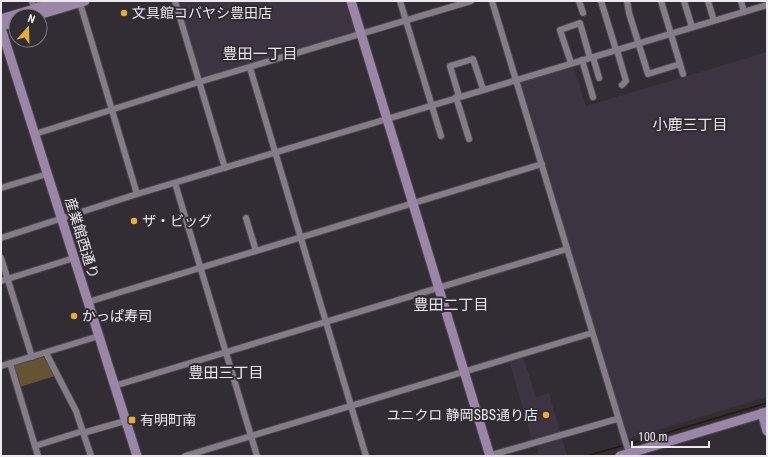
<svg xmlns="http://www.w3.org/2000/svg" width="768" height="457" font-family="'Roboto Condensed','Noto Sans JP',sans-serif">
<rect width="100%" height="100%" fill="#322c35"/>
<g fill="#3d3442">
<path d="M177 1H347L357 33 201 80Z"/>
<path d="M767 52V397L624 440 516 82 573 65 586 106Z"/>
<path d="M523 356 536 397 549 393 567 456H539L535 436 531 437 509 360Z"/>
</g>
<path fill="#655433" d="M45 356 55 376 20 387 14 365Z"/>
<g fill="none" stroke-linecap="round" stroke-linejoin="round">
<g stroke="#261a02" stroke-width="1.5">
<path d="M629 444 767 403"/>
<path d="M586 456 625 445"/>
</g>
<defs>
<g id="street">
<path d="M32 1 34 8 44 1"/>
<path d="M175 1 225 168"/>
<path d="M400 1 441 136"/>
<path d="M492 1 629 453"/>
<path d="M579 1 583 13"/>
<path d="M601 1 616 50"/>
<path d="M627 1 629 13 648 74 680 64"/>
<path d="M661 1 683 74"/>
<path d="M684 1 692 27"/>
<path d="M708 1 714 21"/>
<path d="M741 1 744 12"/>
<path d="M80 3 137 194"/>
<path d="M617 50 626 81 622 85"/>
<path d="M593 57 599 78"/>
<path d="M582 60 593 97"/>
<path d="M571 63 560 30 580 23 590 58"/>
<path d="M250 68 366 456"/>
<path d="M459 96 450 66 473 59 483 89"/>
<path d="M456 97 469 139"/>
<path d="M35 134 199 82 471 1"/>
<path d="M175 183 257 456"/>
<path d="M1 188 47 174"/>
<path d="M246 218 256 251"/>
<path d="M1 238 137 194 767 5"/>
<path d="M1 258 32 357"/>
<path d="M1 281 74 258"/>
<path d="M88 302 542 164"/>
<path d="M46 353 76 411 91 456"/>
<path d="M10 363 38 456"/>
<path d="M1 366 99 336"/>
<path d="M114 386 567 249"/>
<path d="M83 433 125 421"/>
<path d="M35 446 83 431"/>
<path d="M185 456 592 333"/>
<path d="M488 456 617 419"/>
</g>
<g id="secondary">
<path d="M351 1 490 456"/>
<path d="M35 16 85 1"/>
<path d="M1 19 62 1"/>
<path d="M1 26 16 22"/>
<path d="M1 28 137 456"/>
<path d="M762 413 767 431"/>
<path d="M620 456 767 412"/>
</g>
</defs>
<use href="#street" stroke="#4c474e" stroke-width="8"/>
<use href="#secondary" stroke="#4c474e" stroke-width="11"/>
<use href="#street" stroke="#847d88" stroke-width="6"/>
<use href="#secondary" stroke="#9a86a6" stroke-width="9"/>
</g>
<g fill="#e3ae35" stroke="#322c35" stroke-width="1.5">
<circle cx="124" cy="13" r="4"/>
<circle cx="134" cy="221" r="4"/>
<circle cx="74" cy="316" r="4"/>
<circle cx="546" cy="415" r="4"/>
<rect x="128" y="416" width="8" height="8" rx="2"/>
</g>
<g text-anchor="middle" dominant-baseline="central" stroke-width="4" stroke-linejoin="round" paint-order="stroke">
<g font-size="14" fill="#ece9ee" stroke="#322c35" text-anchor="start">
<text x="132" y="13">文具館コバヤシ豊田店</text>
<text x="142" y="221">ザ・ビッグ</text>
<text x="82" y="316">かっぱ寿司</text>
<text x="538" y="415" text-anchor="end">ユニクロ 静岡SBS通り店</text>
<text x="140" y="420">有明町南</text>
</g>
<g font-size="14" fill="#ece9ee" stroke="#322c35">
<text transform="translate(82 238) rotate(73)">産業館西通り</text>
</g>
<g font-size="15" fill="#ece9ee" stroke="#322c35">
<text x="260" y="54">豊田一丁目</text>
<text x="690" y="125">小鹿三丁目</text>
<text x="451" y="305">豊田二丁目</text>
<text x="226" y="373">豊田三丁目</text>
</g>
</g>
<rect width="768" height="457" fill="none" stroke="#ece9ee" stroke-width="4"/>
<g transform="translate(28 28) rotate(20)"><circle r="19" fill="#322c35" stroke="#7c787f"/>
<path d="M0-3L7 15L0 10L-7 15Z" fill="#e3ae35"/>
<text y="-6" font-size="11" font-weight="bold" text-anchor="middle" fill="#ece9ee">N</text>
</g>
<path d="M632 441v6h77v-6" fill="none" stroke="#ece9ee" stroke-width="2"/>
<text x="638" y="441" font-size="12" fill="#ece9ee" stroke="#322c35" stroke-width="3" paint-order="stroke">100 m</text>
</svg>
